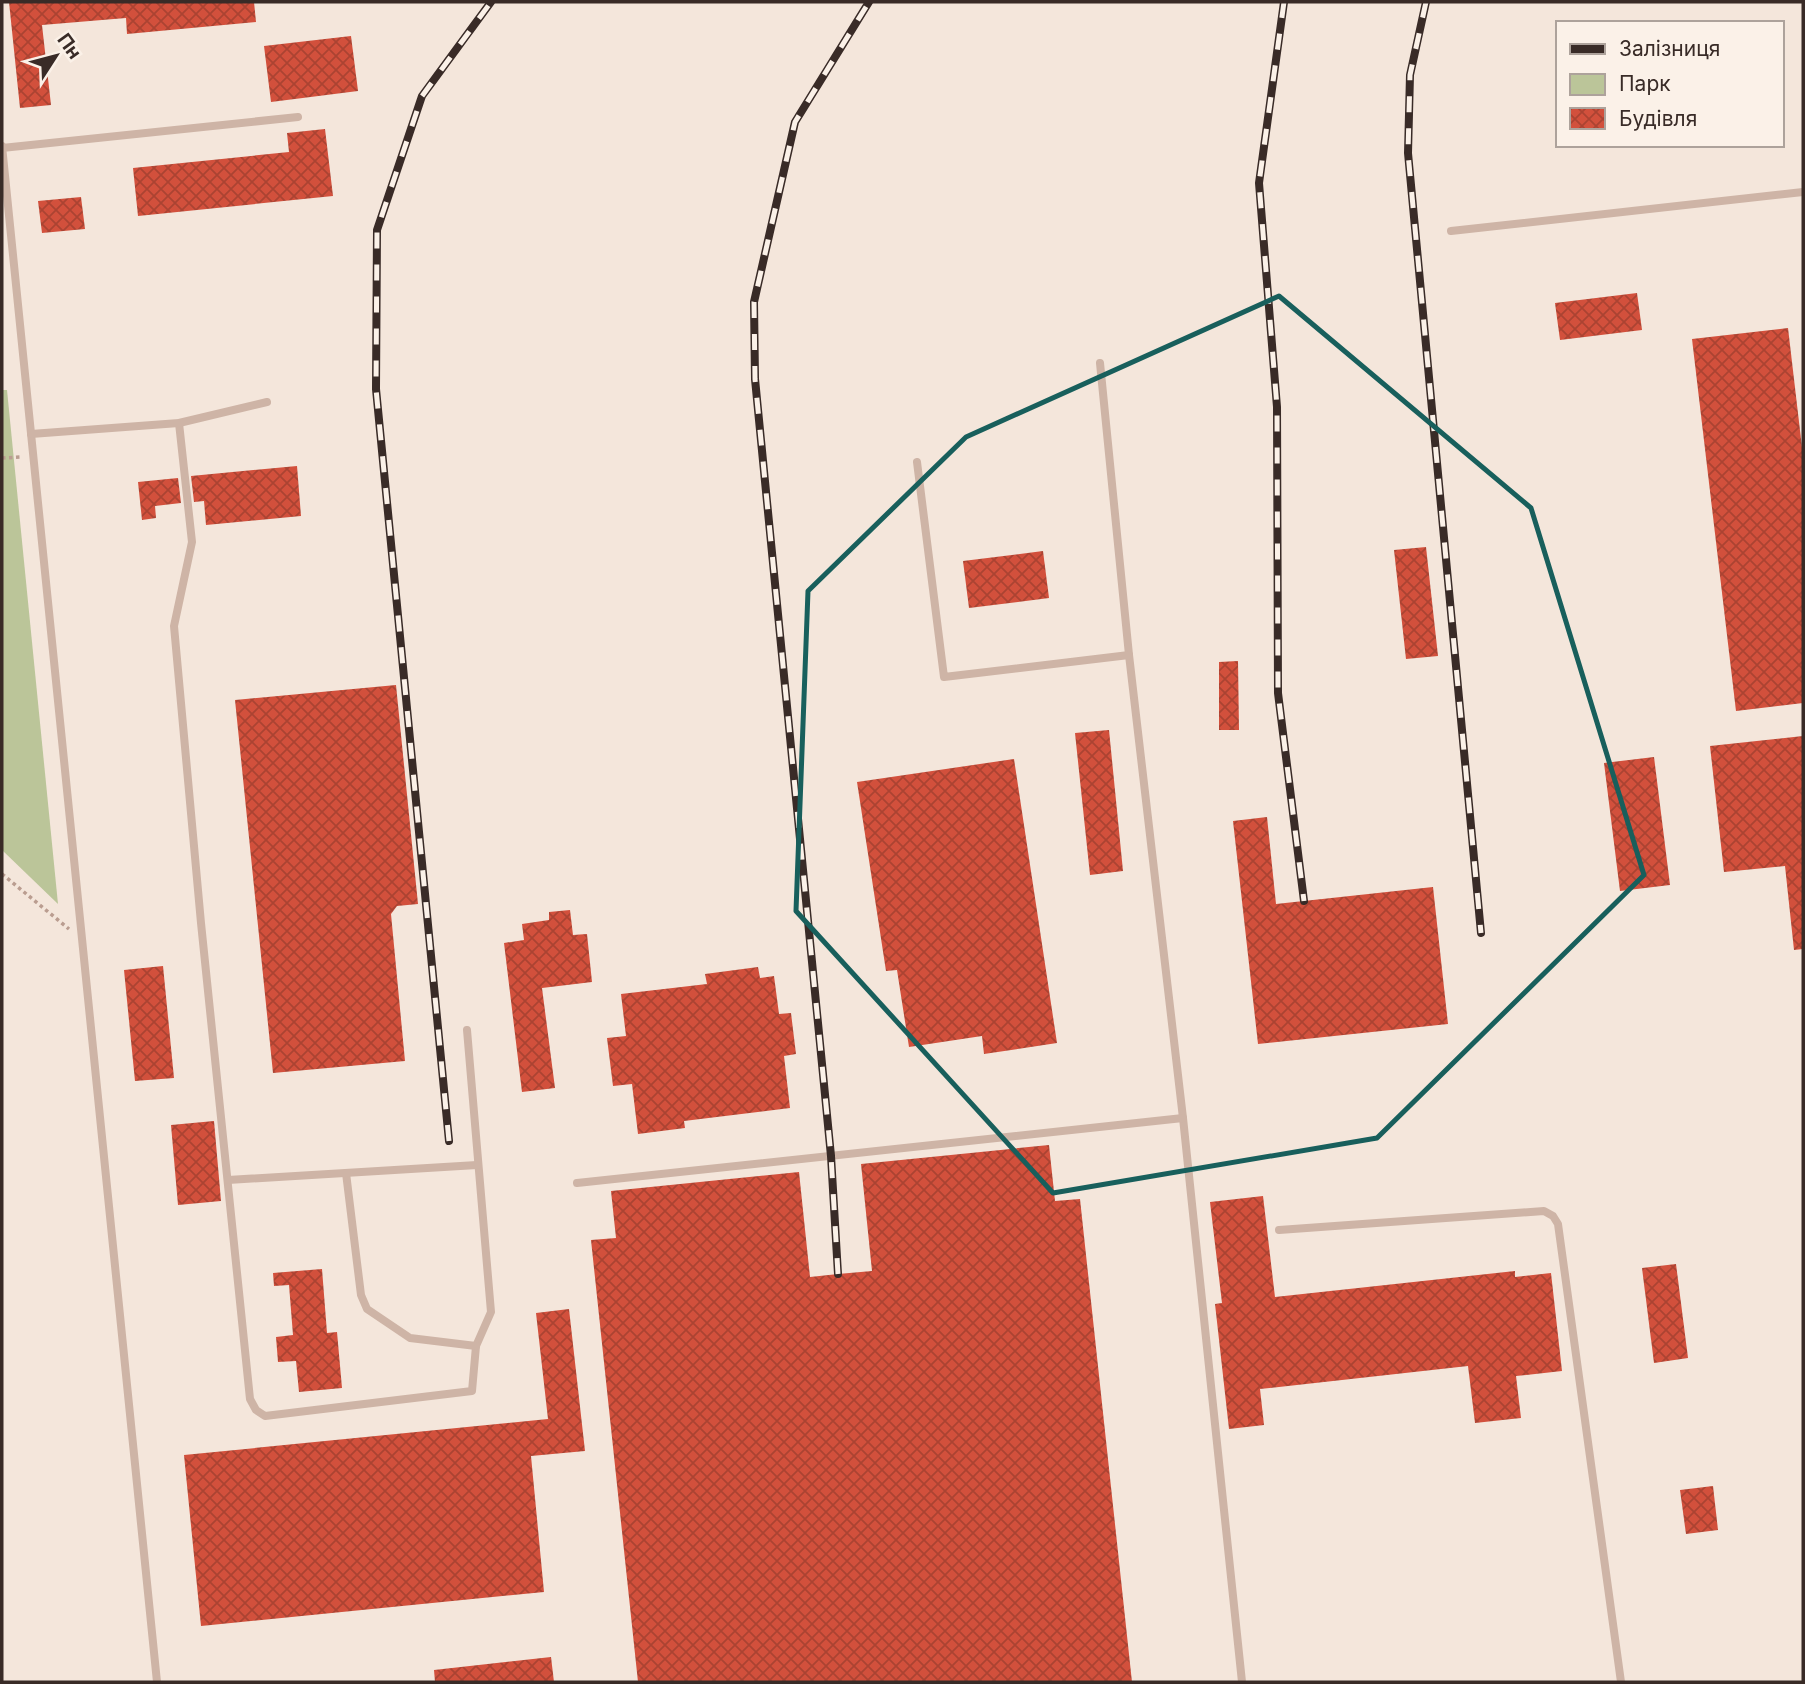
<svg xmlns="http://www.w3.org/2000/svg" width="1805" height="1684" font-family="Inter,sans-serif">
<defs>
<pattern id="building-cross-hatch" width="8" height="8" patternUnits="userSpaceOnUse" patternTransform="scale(1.75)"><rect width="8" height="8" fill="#d2503c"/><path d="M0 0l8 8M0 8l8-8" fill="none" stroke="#ab4332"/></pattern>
</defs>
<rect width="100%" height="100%" fill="#f4e6db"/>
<path fill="#bbc599" d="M2 390H7L58 904 2 850Z"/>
<g fill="url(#building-cross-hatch)">
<path d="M9 2H254L256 22 127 34 126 18 42 25 51 105 20 108Z"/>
<path d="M351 36 358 91 271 102 264 46Z"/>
<path d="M325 129 333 196 138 216 133 168 289 152 287 133Z"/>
<path d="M81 197 85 229 42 233 38 201Z"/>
<path d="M1637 293 1642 330 1560 340 1555 303Z"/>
<path d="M1788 328 1803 456V703L1736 711 1692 339Z"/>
<path d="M297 466 301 516 206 525 204 501 194 502 191 476Z"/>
<path d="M178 478 181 503 155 506 156 518 142 520 138 482Z"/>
<path d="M1426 547 1438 656 1406 659 1394 550Z"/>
<path d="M1043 551 1049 598 969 608 963 561Z"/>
<path d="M1238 661 1239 730H1219V662Z"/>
<path d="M396 685 418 904 397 906 391 914 405 1061 273 1073 235 700Z"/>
<path d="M1109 730 1123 871 1090 875 1075 733Z"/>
<path d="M1803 736V949L1794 950 1785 866 1724 872 1710 746Z"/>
<path d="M1654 757 1670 885 1620 891 1604 763Z"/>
<path d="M1014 759 1057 1043 984 1054 982 1036 909 1047 897 970 886 971 857 782Z"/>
<path d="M1267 817 1276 904 1433 887 1448 1024 1258 1044 1233 821Z"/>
<path d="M570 910 573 935 587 934 592 982 542 988 555 1088 522 1092 504 943 524 940 522 924 549 920V912Z"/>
<path d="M163 966 174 1078 135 1081 124 970Z"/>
<path d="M758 967 760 978 774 976 779 1014 791 1013 796 1054 784 1056 790 1108 684 1121 685 1128 638 1134 632 1084 613 1086 607 1038 626 1036 621 994 707 984 705 974Z"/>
<path d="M214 1121 221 1201 178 1205 171 1125Z"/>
<path d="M1049 1145 1055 1201 1080 1199 1132 1682H638L591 1240 616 1238 611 1191 799 1172 810 1277 838 1274 872 1271 861 1164Z"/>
<path d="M1263 1196 1275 1297 1515 1271V1277L1551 1273 1562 1371 1516 1376 1521 1418 1475 1423 1468 1366 1260 1389 1264 1425 1229 1429 1215 1304 1222 1303 1210 1202Z"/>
<path d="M1676 1264 1688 1358 1654 1363 1642 1268Z"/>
<path d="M322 1269 327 1333 337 1332 342 1388 299 1392 296 1361 278 1362 276 1337 293 1335 289 1285 274 1286 273 1273Z"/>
<path d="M569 1309 585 1451 531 1456 544 1592 201 1626 184 1455 548 1419 536 1313Z"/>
<path d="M1713 1486 1718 1530 1686 1534 1680 1490Z"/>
<path d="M551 1657 554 1682H435L434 1670Z"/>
</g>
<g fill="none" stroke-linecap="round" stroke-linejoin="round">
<g stroke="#ba9d90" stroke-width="3.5" stroke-dasharray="3.5 3.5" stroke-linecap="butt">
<path d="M2 458 21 457"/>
<path d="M2 874 69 929"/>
</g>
<g stroke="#ceb4a6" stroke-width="8">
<path d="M2 146 157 1682"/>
<path d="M2 148 298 117"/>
<path d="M1451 231 1803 192"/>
<path d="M1100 363 1129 655 1183 1118 1242 1682"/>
<path d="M179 423 192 542 174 626 201 923 250 1399 256 1410 265 1416 472 1391 476 1346 491 1312 467 1030"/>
<path d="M31 434 179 423 267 402"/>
<path d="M917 462 944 677 1129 655"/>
<path d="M346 1173 361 1295 367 1309 410 1338 476 1346"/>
<path d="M228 1180 477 1165"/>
<path d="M577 1183 1183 1118"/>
<path d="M1279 1230 1544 1211 1553 1216 1558 1224 1621 1682"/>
</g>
<defs>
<g id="rail">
<path d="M1284 2 1259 183 1277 407 1278 693 1304 901"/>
<path d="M1426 2 1410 75 1408 153 1481 933"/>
<path d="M449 1141 376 389 377 230 422 96 491 2"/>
<path d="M838 1274 831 1156 755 379 754 302 795 122 869 2"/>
</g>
</defs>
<use href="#rail" stroke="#392b27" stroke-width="8"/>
<use href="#rail" stroke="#fbf1e8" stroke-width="5" stroke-dasharray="16" stroke-linecap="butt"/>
</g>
<path fill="none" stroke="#185f5c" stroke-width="5" stroke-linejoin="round" d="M1279 296 1531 508 1644 875 1377 1138 1053 1193 796 911 808 591 966 437Z"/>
<rect width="1805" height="1684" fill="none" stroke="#392b27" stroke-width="7"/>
<rect x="1556" y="21" width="228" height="126" fill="#fbf1e8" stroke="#ada29b" stroke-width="2"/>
<rect x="1570" y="44" width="35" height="10" fill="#392b27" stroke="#ada29b" stroke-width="2"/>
<text x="1619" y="56" font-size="21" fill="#392b27">Залізниця</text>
<rect x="1570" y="74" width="35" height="21" fill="#bbc599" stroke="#ada29b" stroke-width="2"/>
<text x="1619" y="91" font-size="21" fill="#392b27">Парк</text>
<rect x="1570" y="108" width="35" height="21" fill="url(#building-cross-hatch)" stroke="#ada29b" stroke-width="2"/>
<text x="1619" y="126" font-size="21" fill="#392b27">Будівля</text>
<g transform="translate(56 56) rotate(54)" stroke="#fbf1e8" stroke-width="5" paint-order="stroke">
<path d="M0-5L12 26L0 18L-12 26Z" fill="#392b27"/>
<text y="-10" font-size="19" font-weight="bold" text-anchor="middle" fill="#392b27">Пн</text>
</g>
</svg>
